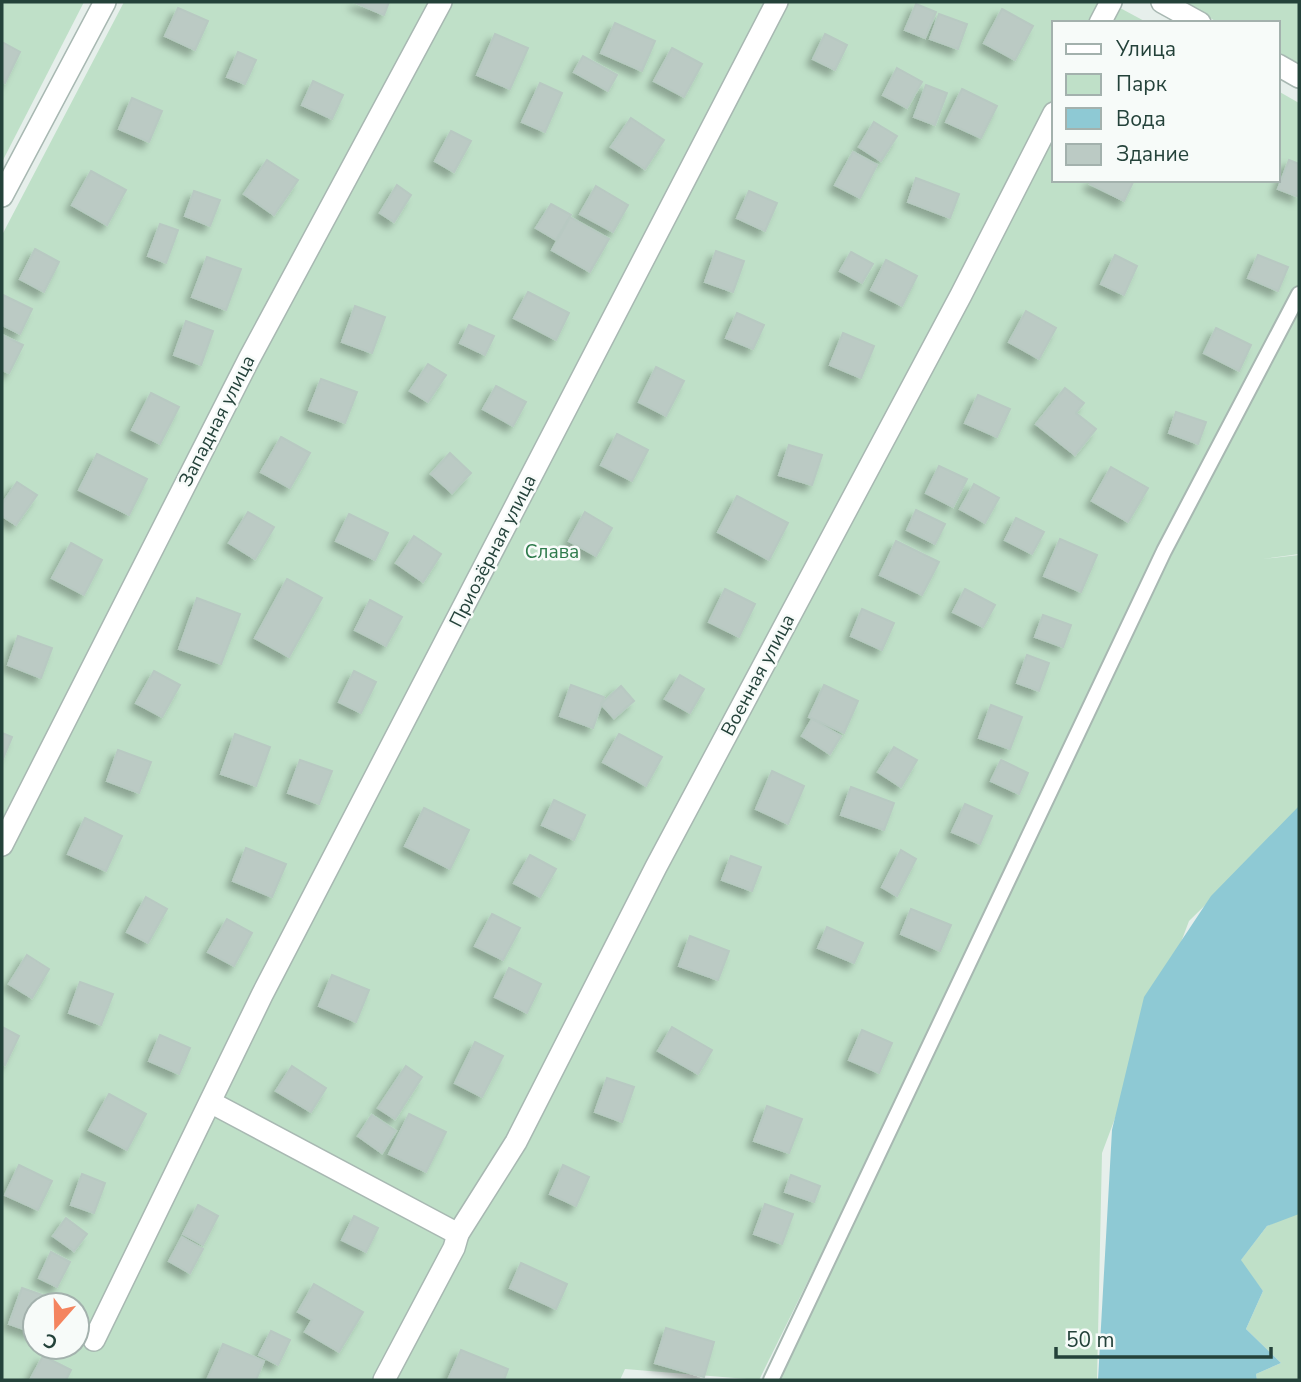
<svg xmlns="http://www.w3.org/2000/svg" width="1301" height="1382" font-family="'Nunito Sans',sans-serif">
<defs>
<filter id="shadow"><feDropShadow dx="-6" dy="6" stdDeviation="3.5" flood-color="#0004"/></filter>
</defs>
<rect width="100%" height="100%" fill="#e6efeb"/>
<g fill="#bfe0c8" fill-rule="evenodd">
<path d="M2 2H84L2 162Z"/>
<path d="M124 2H1109L1148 23H1054V180H1278V91L1299 103V554L1262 559 1299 555V813L1189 921 1102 1153 1097 1380H779L1027 838 759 1380 625 1369 620 1380H2V235ZM35 1305H77V1347H35Z"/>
<path d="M1181 2H1299V66L1278 55V23H1219Z"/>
<path d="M1299 1212V1380H1257L1256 1374 1281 1363 1246 1329 1263 1291 1240 1261 1267 1226Z"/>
</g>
<path fill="#8ec9d4" d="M1299 806V1214L1267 1226 1241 1260 1263 1291 1246 1329 1281 1363 1256 1374 1257 1380H1098L1112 1130 1144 997 1211 896Z"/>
<g fill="#bbcac4" stroke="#b8c9c2" stroke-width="2" filter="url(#shadow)">
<path d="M354 2H389L384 15Z"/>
<path d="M916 4 936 12 925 38 905 30Z"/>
<path d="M178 8 208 21 195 50 165 36Z"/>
<path d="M1002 9 1033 26 1015 60 984 43Z"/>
<path d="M939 14 967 24 958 49 930 39Z"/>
<path d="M615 23 655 41 642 71 601 53Z"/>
<path d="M495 34 528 48 510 89 477 75Z"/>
<path d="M825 34 847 45 835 70 813 59Z"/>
<path d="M2 42 20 52 5 83 2 81Z"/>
<path d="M672 48 702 64 684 97 654 81Z"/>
<path d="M238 52 256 60 245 84 227 77Z"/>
<path d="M583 56 617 75 608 91 574 72Z"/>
<path d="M897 68 922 82 907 108 883 95Z"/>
<path d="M313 81 343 95 332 119 302 105Z"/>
<path d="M540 83 562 93 545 132 522 122Z"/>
<path d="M926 85 947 93 935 125 914 117Z"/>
<path d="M962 89 997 106 981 138 946 122Z"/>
<path d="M132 98 162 111 149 142 119 129Z"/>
<path d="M631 118 664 140 645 169 611 147Z"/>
<path d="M874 122 897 136 881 161 859 147Z"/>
<path d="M451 131 471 141 454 172 435 161Z"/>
<path d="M853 152 877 165 860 198 835 185Z"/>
<path d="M267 160 298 180 274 215 244 194Z"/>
<path d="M1289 160 1299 164V197L1278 189Z"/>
<path d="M91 171 126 190 107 225 72 205Z"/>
<path d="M916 178 959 194 950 218 908 202Z"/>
<path d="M1092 180H1134L1124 201 1090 184Z"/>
<path d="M397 185 411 195 394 222 380 213Z"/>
<path d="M596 186 628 205 613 232 580 214Z"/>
<path d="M194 191 220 200 210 226 185 216Z"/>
<path d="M749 191 777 203 765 231 737 218Z"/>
<path d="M551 204 571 215 556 240 536 228Z"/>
<path d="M570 217 609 239 590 272 552 250Z"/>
<path d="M160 224 178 230 166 263 148 256Z"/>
<path d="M35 249 59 262 44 292 20 279Z"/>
<path d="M716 251 744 261 733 292 705 282Z"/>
<path d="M851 252 873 264 862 283 840 271Z"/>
<path d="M1115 255 1137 266 1124 295 1101 284Z"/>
<path d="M1258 255 1288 267 1278 291 1248 278Z"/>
<path d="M207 257 241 269 226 310 192 297Z"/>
<path d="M886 260 917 276 902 306 871 290Z"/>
<path d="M528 292 569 313 556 340 514 318Z"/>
<path d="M3 295 32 309 20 334 2 325Z"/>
<path d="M355 306 385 317 372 353 342 342Z"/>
<path d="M1026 311 1056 328 1039 359 1009 342Z"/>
<path d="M737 313 764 325 753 349 726 338Z"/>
<path d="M186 321 213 331 201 365 174 355Z"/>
<path d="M469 325 494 336 485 355 460 343Z"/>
<path d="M1216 328 1251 345 1239 371 1204 353Z"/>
<path d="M843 333 874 346 861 378 830 365Z"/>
<path d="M2 335 23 345 9 373 2 370Z"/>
<path d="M428 364 446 375 428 402 410 391Z"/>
<path d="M656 367 684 381 666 416 639 402Z"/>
<path d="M321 379 357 392 345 423 309 410Z"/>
<path d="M496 386 526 402 513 426 483 409Z"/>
<path d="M1065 388 1084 403 1076 413 1096 429 1075 455 1036 424Z"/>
<path d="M151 393 179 407 160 444 132 430Z"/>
<path d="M978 395 1010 409 997 437 965 423Z"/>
<path d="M1176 412 1206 422 1198 444 1169 433Z"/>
<path d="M617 434 648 450 632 481 601 465Z"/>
<path d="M281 437 310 453 290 488 261 472Z"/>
<path d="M789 445 822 455 812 485 779 475Z"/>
<path d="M450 453 471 473 452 493 431 474Z"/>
<path d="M97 454 147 479 129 515 79 490Z"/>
<path d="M939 466 967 479 953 507 926 493Z"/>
<path d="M1111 467 1148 488 1128 522 1092 501Z"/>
<path d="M17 482 37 495 16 525 2 516V504Z"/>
<path d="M974 484 999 498 985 523 960 509Z"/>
<path d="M737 496 788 523 769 560 718 532Z"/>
<path d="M916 510 945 524 935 544 907 530Z"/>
<path d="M248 512 274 527 255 559 229 543Z"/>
<path d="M585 512 612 528 596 556 569 541Z"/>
<path d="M349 514 388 533 375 560 336 541Z"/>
<path d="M1016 518 1044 532 1032 554 1005 540Z"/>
<path d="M414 536 441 554 423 582 396 563Z"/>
<path d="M1060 539 1097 555 1081 592 1044 576Z"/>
<path d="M896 541 939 562 922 595 880 575Z"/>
<path d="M71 543 102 560 84 595 52 578Z"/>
<path d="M287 579 322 598 289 657 255 638Z"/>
<path d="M725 589 755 604 739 637 709 622Z"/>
<path d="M965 589 995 605 983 627 953 612Z"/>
<path d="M197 598 240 614 221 664 179 649Z"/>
<path d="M370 600 402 617 386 646 355 630Z"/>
<path d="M862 609 894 623 882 650 851 636Z"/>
<path d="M1043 615 1071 625 1063 647 1035 637Z"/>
<path d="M18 636 52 648 41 678 8 665Z"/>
<path d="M1027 655 1049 663 1039 691 1017 683Z"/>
<path d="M154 671 180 685 162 717 136 703Z"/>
<path d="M354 671 376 682 361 713 339 702Z"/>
<path d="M680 675 704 689 690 713 665 699Z"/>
<path d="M571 685 604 697 593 728 560 716Z"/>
<path d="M824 685 858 701 844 733 809 717Z"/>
<path d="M621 686 634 701 614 718 601 704Z"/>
<path d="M991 705 1022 717 1010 749 979 738Z"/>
<path d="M812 719 841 736 830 754 802 736Z"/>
<path d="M2 733 12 737 2 761Z"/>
<path d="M235 734 270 747 256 786 221 774Z"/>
<path d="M619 734 662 757 646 786 603 762Z"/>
<path d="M894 747 917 760 901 787 878 772Z"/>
<path d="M118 750 151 762 139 793 107 781Z"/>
<path d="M300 760 332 771 319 804 288 793Z"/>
<path d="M1001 760 1028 773 1019 794 991 781Z"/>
<path d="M772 771 804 786 788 824 756 809Z"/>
<path d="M851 787 894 803 884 830 841 815Z"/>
<path d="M554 800 585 815 574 840 542 825Z"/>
<path d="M965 804 992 816 980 844 952 832Z"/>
<path d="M424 808 469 830 450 869 405 846Z"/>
<path d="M85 818 122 836 106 871 68 854Z"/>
<path d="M246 848 286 864 272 897 233 881Z"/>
<path d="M901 850 916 859 897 896 882 887Z"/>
<path d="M530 855 556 869 540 897 514 883Z"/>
<path d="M731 856 761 867 752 891 722 880Z"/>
<path d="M146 897 167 909 148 943 127 932Z"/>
<path d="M911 909 951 925 940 951 901 934Z"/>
<path d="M492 914 520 928 503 960 475 946Z"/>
<path d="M227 919 252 933 234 966 208 952Z"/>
<path d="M827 927 863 943 854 963 818 948Z"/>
<path d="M690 936 729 951 718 980 679 966Z"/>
<path d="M27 955 49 969 32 998 9 984Z"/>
<path d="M509 968 541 984 527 1013 495 997Z"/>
<path d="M332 975 369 990 356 1022 319 1006Z"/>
<path d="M80 982 113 994 101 1025 69 1013Z"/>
<path d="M2 1027 19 1036 5 1065 2 1063Z"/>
<path d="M672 1027 712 1050 698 1074 658 1051Z"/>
<path d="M862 1030 892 1043 879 1073 849 1060Z"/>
<path d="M160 1035 190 1048 179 1074 149 1061Z"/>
<path d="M475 1042 503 1056 482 1097 455 1083Z"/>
<path d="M292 1066 326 1088 311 1112 276 1091Z"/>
<path d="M406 1066 422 1077 395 1119 378 1108Z"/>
<path d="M607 1078 634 1087 622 1122 595 1112Z"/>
<path d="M109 1094 146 1114 127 1150 89 1130Z"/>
<path d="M767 1106 802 1119 789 1153 754 1141Z"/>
<path d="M409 1114 446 1132 426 1172 389 1154Z"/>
<path d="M372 1115 396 1131 382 1153 358 1136Z"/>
<path d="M19 1165 52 1181 38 1210 5 1195Z"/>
<path d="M563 1165 589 1177 576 1206 550 1194Z"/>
<path d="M82 1174 105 1183 94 1213 71 1205Z"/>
<path d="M791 1175 820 1186 814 1202 785 1192Z"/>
<path d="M765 1204 793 1214 782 1244 754 1234Z"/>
<path d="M198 1205 218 1216 203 1245 183 1234Z"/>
<path d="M354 1216 378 1228 366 1252 342 1240Z"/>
<path d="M66 1218 87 1234 74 1251 53 1236Z"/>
<path d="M182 1237 203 1249 190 1273 169 1261Z"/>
<path d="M51 1252 70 1262 57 1287 39 1278Z"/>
<path d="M521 1263 567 1284 556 1309 510 1288Z"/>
<path d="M314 1284 363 1312 339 1352 305 1332 312 1320 298 1312Z"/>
<path d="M22 1288 51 1298 49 1305H35V1333L9 1324Z"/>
<path d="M666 1328 714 1342 704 1377 655 1363Z"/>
<path d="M271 1331 290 1340 278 1365 259 1355Z"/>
<path d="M223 1344 264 1361 256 1380H207Z"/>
<path d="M461 1350 508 1369 504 1380H448Z"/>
<path d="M43 1356 71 1370 66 1380H30Z"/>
</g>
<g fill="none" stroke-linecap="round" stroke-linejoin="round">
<defs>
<path id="lane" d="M771 1380 1164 551 1299 294"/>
<g id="street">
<path d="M1162 2 1200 23"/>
<path d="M1100 23 1111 2"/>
<path d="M1278 65 1299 77"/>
<path d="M2 196 105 2"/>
<path d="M2 845 249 359 441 2"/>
<path d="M212 1103 458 1234"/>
<path d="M94 1340 262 995 777 2"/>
<path d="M384 1380 454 1248 458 1234 516 1142 656 867 961 295 1054 113"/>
</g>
</defs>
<use href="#lane" stroke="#a8b8b2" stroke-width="18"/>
<use href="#street" stroke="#a8b8b2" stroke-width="24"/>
<use href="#lane" stroke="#fff" stroke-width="14"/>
<use href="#street" stroke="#fff" stroke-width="21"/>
</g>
<g text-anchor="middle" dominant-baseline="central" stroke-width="5" stroke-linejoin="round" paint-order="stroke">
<g font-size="19" fill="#24423a" stroke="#f7fbf9">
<text transform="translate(217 421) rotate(-63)">Западная улица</text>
<text transform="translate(493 551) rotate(-63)">Приозёрная улица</text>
<text transform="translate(758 675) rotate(-62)">Военная улица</text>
</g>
<g font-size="19" fill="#2d7a4b" stroke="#f7fbf9">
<text x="552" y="552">Слава</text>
</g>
</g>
<rect width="1301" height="1382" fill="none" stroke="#24423a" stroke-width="7"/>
<rect x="1052" y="21" width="228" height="161" fill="#f7fbf9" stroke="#a3b1ad" stroke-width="2"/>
<rect x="1066" y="44" width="35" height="10" fill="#ffffff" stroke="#a3b1ad" stroke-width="2"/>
<text x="1116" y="56" font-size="21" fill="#24423a">Улица</text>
<rect x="1066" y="74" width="35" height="21" fill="#bfe0c8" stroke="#a3b1ad" stroke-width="2"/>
<text x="1116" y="91" font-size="21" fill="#24423a">Парк</text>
<rect x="1066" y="108" width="35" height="21" fill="#8ec9d4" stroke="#a3b1ad" stroke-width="2"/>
<text x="1116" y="126" font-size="21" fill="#24423a">Вода</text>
<rect x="1066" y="144" width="35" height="21" fill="#bbcac4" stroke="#a3b1ad" stroke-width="2"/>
<text x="1116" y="161" font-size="21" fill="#24423a">Здание</text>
<g transform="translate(56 1326) rotate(200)"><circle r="33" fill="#f7fbf9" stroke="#a3b1ad" stroke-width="2"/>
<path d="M0-5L12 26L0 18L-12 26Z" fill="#f4845f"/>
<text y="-10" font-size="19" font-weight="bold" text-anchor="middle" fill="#24423a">С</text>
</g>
<path d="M1056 1347v10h215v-10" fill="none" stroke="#24423a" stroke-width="3.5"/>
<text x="1066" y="1347" font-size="21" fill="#24423a" stroke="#f7fbf9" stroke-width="5" paint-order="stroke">50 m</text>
</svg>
